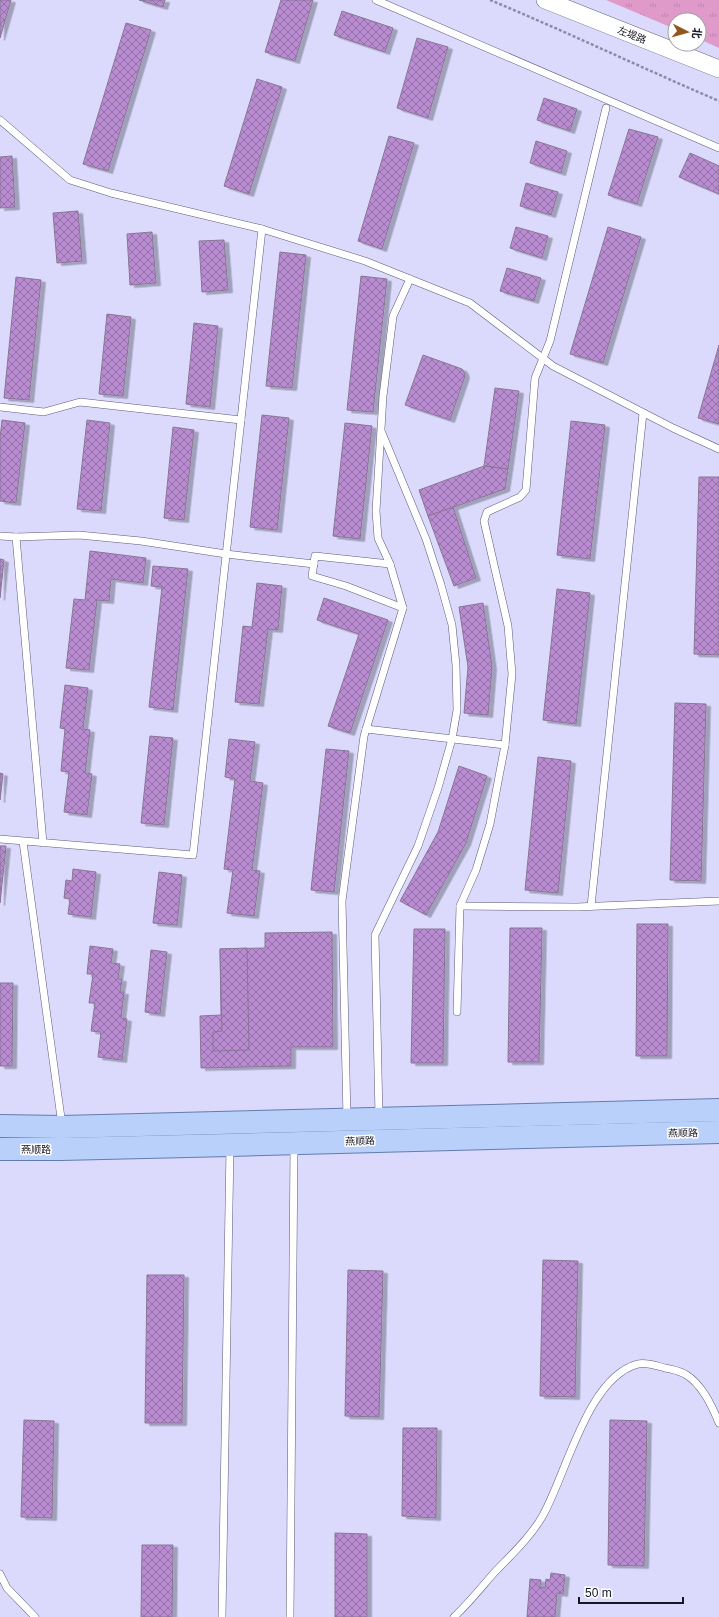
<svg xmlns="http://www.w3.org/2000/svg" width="719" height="1617" font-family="Helvetica,'Noto Sans SC',sans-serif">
<defs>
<pattern id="park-tufts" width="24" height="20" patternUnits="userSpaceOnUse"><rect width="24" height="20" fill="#e09ac9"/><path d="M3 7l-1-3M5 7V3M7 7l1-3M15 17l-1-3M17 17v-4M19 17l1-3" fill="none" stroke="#bf84ac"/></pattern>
<pattern id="building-cross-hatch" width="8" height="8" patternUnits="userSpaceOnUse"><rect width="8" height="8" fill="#b98cd2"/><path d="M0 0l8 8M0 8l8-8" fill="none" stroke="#9571aa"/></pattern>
<filter id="shadow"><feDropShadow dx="4.5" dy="2.5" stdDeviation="0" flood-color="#0004"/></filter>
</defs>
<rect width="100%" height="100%" fill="#dbdafd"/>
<path fill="url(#park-tufts)" d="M606 0H719V48L699 39V20H675V29Z"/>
<g fill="url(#building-cross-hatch)" stroke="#887693" filter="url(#shadow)">
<path d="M0 0H11L0 38Z"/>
<path d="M139 0H165L163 7Z"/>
<path d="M281 0H313L295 61 265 52Z"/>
<path d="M342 11 393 28 385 52 334 35Z"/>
<path d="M126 23 151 30 108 171 83 164Z"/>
<path d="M417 38 448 47 428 118 397 108Z"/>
<path d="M257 79 282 87 249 194 224 186Z"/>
<path d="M544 98 577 109 570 131 537 120Z"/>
<path d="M629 129 658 137 637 204 608 195Z"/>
<path d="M389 136 414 143 382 249 358 241Z"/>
<path d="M536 141 567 151 561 173 530 163Z"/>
<path d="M690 153 719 166V194L679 177Z"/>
<path d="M12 156 15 207 0 208V157Z"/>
<path d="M526 183 558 192 551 215 520 206Z"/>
<path d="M78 211 82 261 57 263 53 213Z"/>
<path d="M516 227 548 236 542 258 510 248Z"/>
<path d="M608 227 641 237 603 363 570 354Z"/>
<path d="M152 232 156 283 130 285 127 234Z"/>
<path d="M224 240 228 290 202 292 199 241Z"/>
<path d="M280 252 306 255 292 388 266 386Z"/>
<path d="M507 268 541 278 534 301 500 291Z"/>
<path d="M361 276 387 279 373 412 347 410Z"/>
<path d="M16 277 41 280 29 400 4 398Z"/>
<path d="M107 314 131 317 123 396 99 394Z"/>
<path d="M194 323 218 326 210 407 186 404Z"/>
<path d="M719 345V424L698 418Z"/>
<path d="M423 355 462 369 464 372 465 376 450 420 405 405Z"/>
<path d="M495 388 519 391 508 469 484 466Z"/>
<path d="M262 415 289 418 277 530 250 527Z"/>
<path d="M2 420 25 423 16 503 0 501V438Z"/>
<path d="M87 420 110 423 101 511 77 509Z"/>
<path d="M571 421 605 425 590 559 557 555Z"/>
<path d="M345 423 372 426 360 539 333 536Z"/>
<path d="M173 427 194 430 184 520 164 518Z"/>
<path d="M484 466 508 469 505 489 428 516 419 490Z"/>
<path d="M699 477H719V655L694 654Z"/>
<path d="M453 507 476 578 454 586 428 516Z"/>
<path d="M90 551 146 558 143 583 111 579 109 601 97 600 89 670 66 668 74 599 85 600Z"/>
<path d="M0 559 4 560 0 598Z"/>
<path d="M153 566 188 569 173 710 149 707 162 587 151 586Z"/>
<path d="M257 583 282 586 278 630 268 629 259 704 235 702 243 626 252 627Z"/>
<path d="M557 589 590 593 576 724 543 720Z"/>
<path d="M324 598 388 620 350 733 328 726 359 634 317 620Z"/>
<path d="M483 603 492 667 488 715 464 713 468 667 459 607Z"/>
<path d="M65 685 88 688 83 729 90 730 85 773 92 774 87 815 64 812 69 772 61 771 65 729 60 728Z"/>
<path d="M675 703 706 704 701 881 670 880Z"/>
<path d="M150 736 173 738 164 825 141 823Z"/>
<path d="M229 739 255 742 250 781 263 783 252 870 260 871 254 916 227 913 233 870 224 869 235 779 225 777Z"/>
<path d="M326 749 349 751 334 892 311 890Z"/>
<path d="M538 757 571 761 558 893 525 890Z"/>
<path d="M459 766 487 776 466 843 426 915 400 901 438 832Z"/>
<path d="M0 773 3 774 0 800Z"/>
<path d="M0 846H6L0 903Z"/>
<path d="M73 869 96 872 91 917 68 914 70 899 64 898 66 880 72 881Z"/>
<path d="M159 872 182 875 177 925 153 923Z"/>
<path d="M637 924H668L667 1056H636Z"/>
<path d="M510 928H542L539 1062H508Z"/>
<path d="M414 929H445L443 1063H411Z"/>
<path d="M332 932 333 1047H291V1066L201 1068 200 1016 221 1015 220 949 265 948V933Z"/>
<path d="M90 946 113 949 111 963 120 964 118 979H122L120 992H124L121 1018 127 1019 122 1060 98 1057 101 1032 91 1031 95 1003H89L93 974H87Z"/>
<path d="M247 948 249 1050 213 1051V1032L222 1031 220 949Z"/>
<path d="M151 950 167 952 160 1014 145 1012Z"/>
<path d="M0 983H13L12 1066H0Z"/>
<path d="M543 1260 578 1261 575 1397 540 1396Z"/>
<path d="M348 1270 383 1271 379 1417 345 1416Z"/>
<path d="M147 1275H184L182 1423H145Z"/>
<path d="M24 1420 54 1421 52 1518 21 1517Z"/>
<path d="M610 1420 647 1421 644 1566 608 1565Z"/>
<path d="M403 1428H437L436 1518 402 1516Z"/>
<path d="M335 1533 367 1534V1617H335Z"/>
<path d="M142 1545H173L172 1617H141Z"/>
<path d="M551 1573 565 1575 563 1594 557 1593 555 1617H527L530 1579 541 1580 540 1587 545 1588 546 1579 550 1580Z"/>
</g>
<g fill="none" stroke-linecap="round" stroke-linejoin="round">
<defs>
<g id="service">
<path d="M376 0 719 148"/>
<path d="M0 120 70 180 111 193 262 229 365 261 470 303 553 366 673 428 719 449"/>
<path d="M0 407 44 412 80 402 241 420"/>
<path d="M0 536 16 537 79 535 141 541 226 554 314 564"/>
<path d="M16 537 43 843"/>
<path d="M390 564 315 556 312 576 346 586 403 608"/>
<path d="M366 729 505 745"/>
<path d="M0 839 193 855 262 229"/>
<path d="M23 842 62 1125"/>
<path d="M460 906 577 907 719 901"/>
<path d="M591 906 643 413"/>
<path d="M457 1012 460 906 476 870 490 824 505 745 512 674 508 626 484 521 487 512 520 497 526 490 535 378 550 341 606 108"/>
<path d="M379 1116 375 935 418 846 438 788 452 739 457 710 456 665 452 625 441 585 426 539 382 433"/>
<path d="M347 1118 342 901 364 736 403 608 390 564 378 538 376 511 383 396 393 316 410 279"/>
<path d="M0 1574 7 1588 35 1617"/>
<path d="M222 1617 230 1147"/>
<path d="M290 1617 294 1146"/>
<path d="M454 1617C468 1604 480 1589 493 1574 510 1556 529 1539 542 1517 566 1476 587 1377 638 1364 646 1362 657 1366 665 1368 671 1369 679 1371 685 1374 702 1384 712 1406 719 1423"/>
</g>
<path id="tertiary" d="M545 0 719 69"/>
<g id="primary">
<path d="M0 1126 62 1127 719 1110"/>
<path d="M0 1149H61L230 1145 719 1132"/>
</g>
</defs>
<use href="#service" stroke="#5c5b78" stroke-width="8"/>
<use href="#tertiary" stroke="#5c5b78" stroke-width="18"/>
<use href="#primary" stroke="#627cad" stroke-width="24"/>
<path stroke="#8c8ba5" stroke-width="2.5" stroke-dasharray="3 2" stroke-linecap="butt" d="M490 0C567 32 642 68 719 101"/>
<use href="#service" stroke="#fff" stroke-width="7"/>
<use href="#tertiary" stroke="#fff" stroke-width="17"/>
<use href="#primary" stroke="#b9d1fa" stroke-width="22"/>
</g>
<g text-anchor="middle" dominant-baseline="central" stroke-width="3" stroke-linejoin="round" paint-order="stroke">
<g font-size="10" fill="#171723" stroke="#fff">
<text transform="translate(632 35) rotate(22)">左堤路</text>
<text transform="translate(683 1133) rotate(-1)">燕顺路</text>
<text transform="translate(360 1141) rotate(-2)">燕顺路</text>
<text x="36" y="1149">燕顺路</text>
</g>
</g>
<g transform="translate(687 32) rotate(96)"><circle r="19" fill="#ffffff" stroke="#a2a2a7"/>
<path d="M0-3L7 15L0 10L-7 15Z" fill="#95561d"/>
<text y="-6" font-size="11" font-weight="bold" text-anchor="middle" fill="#171723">北</text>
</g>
<path d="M579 1597v6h104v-6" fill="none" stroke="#171723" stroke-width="2"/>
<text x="585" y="1597" font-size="12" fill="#171723" stroke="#ffffff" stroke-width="3" paint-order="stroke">50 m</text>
</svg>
